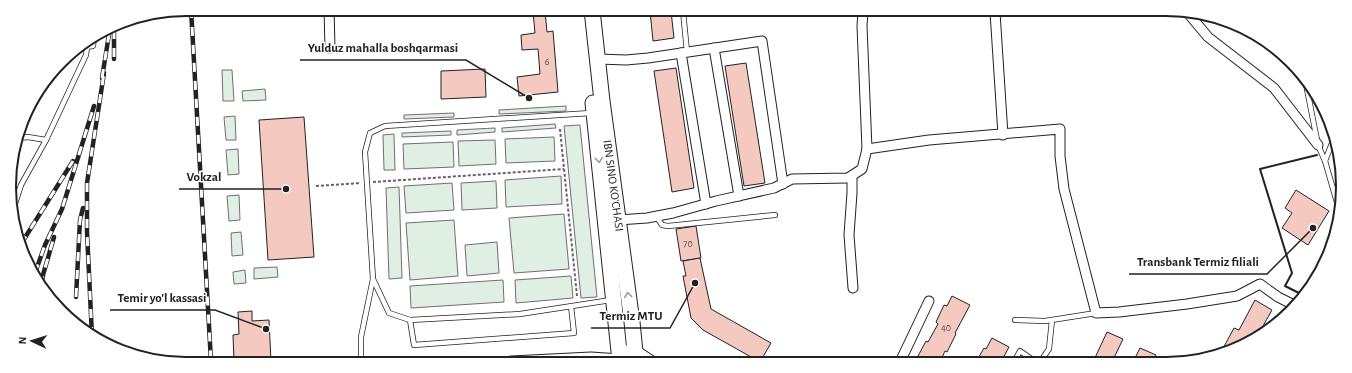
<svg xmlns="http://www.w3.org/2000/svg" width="1352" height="373" font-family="'Alegreya Sans',sans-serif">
<rect width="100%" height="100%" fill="#fff"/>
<g fill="#e0efe3" stroke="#6f6f6f">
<path d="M222 70H232L234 101H223Z"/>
<path d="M265 89 266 100 243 101 242 91Z"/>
<path d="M566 106V111L499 114V110Z"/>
<path d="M454 113V117L404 119V115Z"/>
<path d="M235 116 236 140H226L224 117Z"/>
<path d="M555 124 556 128 502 132V128Z"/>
<path d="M580 125 597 297 581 298 564 126Z"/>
<path d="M495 128V132L457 135V130Z"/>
<path d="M451 131V135L402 137V133Z"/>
<path d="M394 134 395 170H384L383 135Z"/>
<path d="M554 137 555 161 506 163 505 139Z"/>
<path d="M495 140 496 164 459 166 458 141Z"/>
<path d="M453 142 454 167 404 169 403 144Z"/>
<path d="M238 149 239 174 228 175 226 150Z"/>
<path d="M561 176 562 204 506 207 505 180Z"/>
<path d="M496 181 497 208 462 210 461 183Z"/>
<path d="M452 183 454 210 406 213 404 186Z"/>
<path d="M399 187 402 278 389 279 386 188Z"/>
<path d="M239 195 240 220 229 221 227 196Z"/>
<path d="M564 214 569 269 514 273 509 218Z"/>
<path d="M454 220 458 276 410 280 406 223Z"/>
<path d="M241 232 243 255 232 256 231 233Z"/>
<path d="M497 242 499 273 467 276 465 245Z"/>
<path d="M277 267 278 277 254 279V268Z"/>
<path d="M245 270 246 283 234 284 233 272Z"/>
<path d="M571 276 573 298 516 303 515 280Z"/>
<path d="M503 280 504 302 411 308 410 286Z"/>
</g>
<g fill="#f3c9c0" stroke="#222">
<path d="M523 10H549L545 11 547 32 553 31 558 92 519 96 517 77 540 74 538 49 522 50 521 35 535 33 533 12 523 13Z"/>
<path d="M650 11H671L674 38 653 41Z"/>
<path d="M746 63 765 183 744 186 725 66Z"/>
<path d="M676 68 694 188 672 192 654 71Z"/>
<path d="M485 69 486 97 441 99V71Z"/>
<path d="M304 117 314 257 268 260 259 120Z"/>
<path d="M1296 190 1329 211 1308 245 1282 228 1292 213 1285 208Z"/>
<path d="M696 226 701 258 681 261 676 229Z"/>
<path d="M700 258 711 309 771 343 760 362 703 330 691 318 683 276H686L683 261Z"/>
<path d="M952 296 970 305 955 333 956 334 947 352 945 351 940 362H918L919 360 917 358 926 341 928 342 938 324 936 322 944 305 947 306Z"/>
<path d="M1255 300 1272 310 1258 335 1234 350 1220 354 1234 328 1239 330Z"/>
<path d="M252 311V321L269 320 271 361H234L233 335 239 334 238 312Z"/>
<path d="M1107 332 1123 339 1112 362H1093Z"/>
<path d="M992 338 1009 347 1001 362H976L984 348 986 349Z"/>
<path d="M1140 348 1156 355 1152 362H1133Z"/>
</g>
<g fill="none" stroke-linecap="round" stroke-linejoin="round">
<defs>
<g id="lane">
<path d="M683 11 687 52"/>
<path d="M77 48 93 46 94 38"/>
<path d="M1305 79 1318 145 1325 161 1340 213"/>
<path d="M19 138 28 137 46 140 86 55 87 47"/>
<path d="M1325 161 1334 138"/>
<path d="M13 210 21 185 46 140"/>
<path d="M656 216 662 225 668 226 775 215"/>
<path d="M571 306 574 333 414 345 410 320 520 314 611 300"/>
<path d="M410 320 389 313 373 279 365 152 370 133 385 126 591 113"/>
<path d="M1015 320 1045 321 1096 313"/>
<path d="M361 361V337L373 279"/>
<path d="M1014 362 1020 351 1036 362"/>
<path d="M1040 362 1049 349 1052 320"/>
</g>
<g id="street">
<path d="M329 9 330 48"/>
<path d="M863 11 862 26 867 149"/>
<path d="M995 12 1003 135"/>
<path d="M1187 12 1208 37 1274 88 1318 145"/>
<path d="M714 48 739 196"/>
<path d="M681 53 706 204"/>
<path d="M598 59 626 60 648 58 762 41 783 184"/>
<path d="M852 177V193L849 235 853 288"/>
<path d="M618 220 647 218 673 213 716 201 774 188 792 179 848 178 862 169 867 149 929 140 1060 129V156L1064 189 1096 313 1119 312 1187 304 1237 296 1260 284 1278 297 1294 305"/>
<path d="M511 361 591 357 620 359"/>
<path d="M900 362 929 301"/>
</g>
<path id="secondary" d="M626 352H635L650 362"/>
<g id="primary">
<path id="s1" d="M592 10 602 101 632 322 636 362"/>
<path d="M593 103 620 361"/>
</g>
</defs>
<use href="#lane" stroke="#222" stroke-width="6"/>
<use href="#street" stroke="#222" stroke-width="11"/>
<use href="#secondary" stroke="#222" stroke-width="15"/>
<use href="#primary" stroke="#222" stroke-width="17"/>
<g stroke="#646464" stroke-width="2" stroke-dasharray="3 2" stroke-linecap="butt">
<path d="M560 129 577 296"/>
<path d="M373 182 564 169"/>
<path d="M316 186 361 183"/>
</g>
<use href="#lane" stroke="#fff" stroke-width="4.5"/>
<use href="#street" stroke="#fff" stroke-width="9"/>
<use href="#secondary" stroke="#fff" stroke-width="13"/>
<use href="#primary" stroke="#fff" stroke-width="15"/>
<defs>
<g id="rail">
<path d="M191 9 211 361"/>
<path d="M114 30V59"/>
<path d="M102 78 110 28"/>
<path d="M21 244 73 161"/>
<path d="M35 273 45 245 62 209 94 106"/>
<path d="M41 285 43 275 54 237"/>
<path d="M76 297 80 220 83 208"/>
<path d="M92 336 87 232V183L104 73"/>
</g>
</defs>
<use href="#rail" stroke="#222" stroke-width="4.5"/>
<use href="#rail" stroke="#fff" stroke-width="3" stroke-dasharray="9" stroke-linecap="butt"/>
<path stroke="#222" stroke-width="2" d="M1303 295 1285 286 1292 273 1260 169 1317 155"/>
</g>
<defs><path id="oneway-chevron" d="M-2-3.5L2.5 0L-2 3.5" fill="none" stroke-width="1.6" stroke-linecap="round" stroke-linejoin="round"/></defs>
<g stroke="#9c9c9c">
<use href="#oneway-chevron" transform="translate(599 160) rotate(84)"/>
<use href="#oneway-chevron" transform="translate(628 295) rotate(-98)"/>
</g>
<g text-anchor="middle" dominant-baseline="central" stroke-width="3" stroke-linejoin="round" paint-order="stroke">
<g font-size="10" fill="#564c4a">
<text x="547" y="62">6</text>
<text x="688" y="244">70</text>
<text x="946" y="328">40</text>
</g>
<g font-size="12" fill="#222" stroke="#fff">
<text stroke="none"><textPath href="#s1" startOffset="177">IBN SINO KO'CHASI</textPath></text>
</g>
</g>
<path d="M0 0H1352V373H0ZM186 16H1166A170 170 0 0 1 1336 186V187A170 170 0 0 1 1166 357H186A170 170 0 0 1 16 187V186A170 170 0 0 1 186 16Z" fill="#fff" fill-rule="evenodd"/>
<path fill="none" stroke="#222" stroke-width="2" d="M186 16H1166A170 170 0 0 1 1336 186V187A170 170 0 0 1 1166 357H186A170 170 0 0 1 16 187V186A170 170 0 0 1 186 16Z"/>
<path fill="none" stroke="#222" stroke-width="1.5" d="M529 98L466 60H300M286 189L230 189H179M1313 228L1267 274H1129M266 329L215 310H110M695 283L670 328H591"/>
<g fill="#222" stroke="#fff" stroke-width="1.5">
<circle cx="529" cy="98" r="4"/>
<circle cx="286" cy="189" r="4"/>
<circle cx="1313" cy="228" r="4"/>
<circle cx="266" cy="329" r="4"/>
<circle cx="695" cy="283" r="4"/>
</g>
<g font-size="13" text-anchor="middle" font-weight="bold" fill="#222" stroke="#fff" stroke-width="3" stroke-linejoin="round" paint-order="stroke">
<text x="383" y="52">Yulduz mahalla boshqarmasi</text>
<text x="204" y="181">Vokzal</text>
<text x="1198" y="266">Transbank Termiz filiali</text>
<text x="162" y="302">Temir yo'l kassasi</text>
<text x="631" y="320">Termiz MTU</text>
</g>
<g transform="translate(32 341) rotate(274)" stroke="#ffffff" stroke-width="3" paint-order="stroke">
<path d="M0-3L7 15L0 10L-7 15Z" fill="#222222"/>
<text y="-6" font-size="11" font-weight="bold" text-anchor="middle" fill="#222222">N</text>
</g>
</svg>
